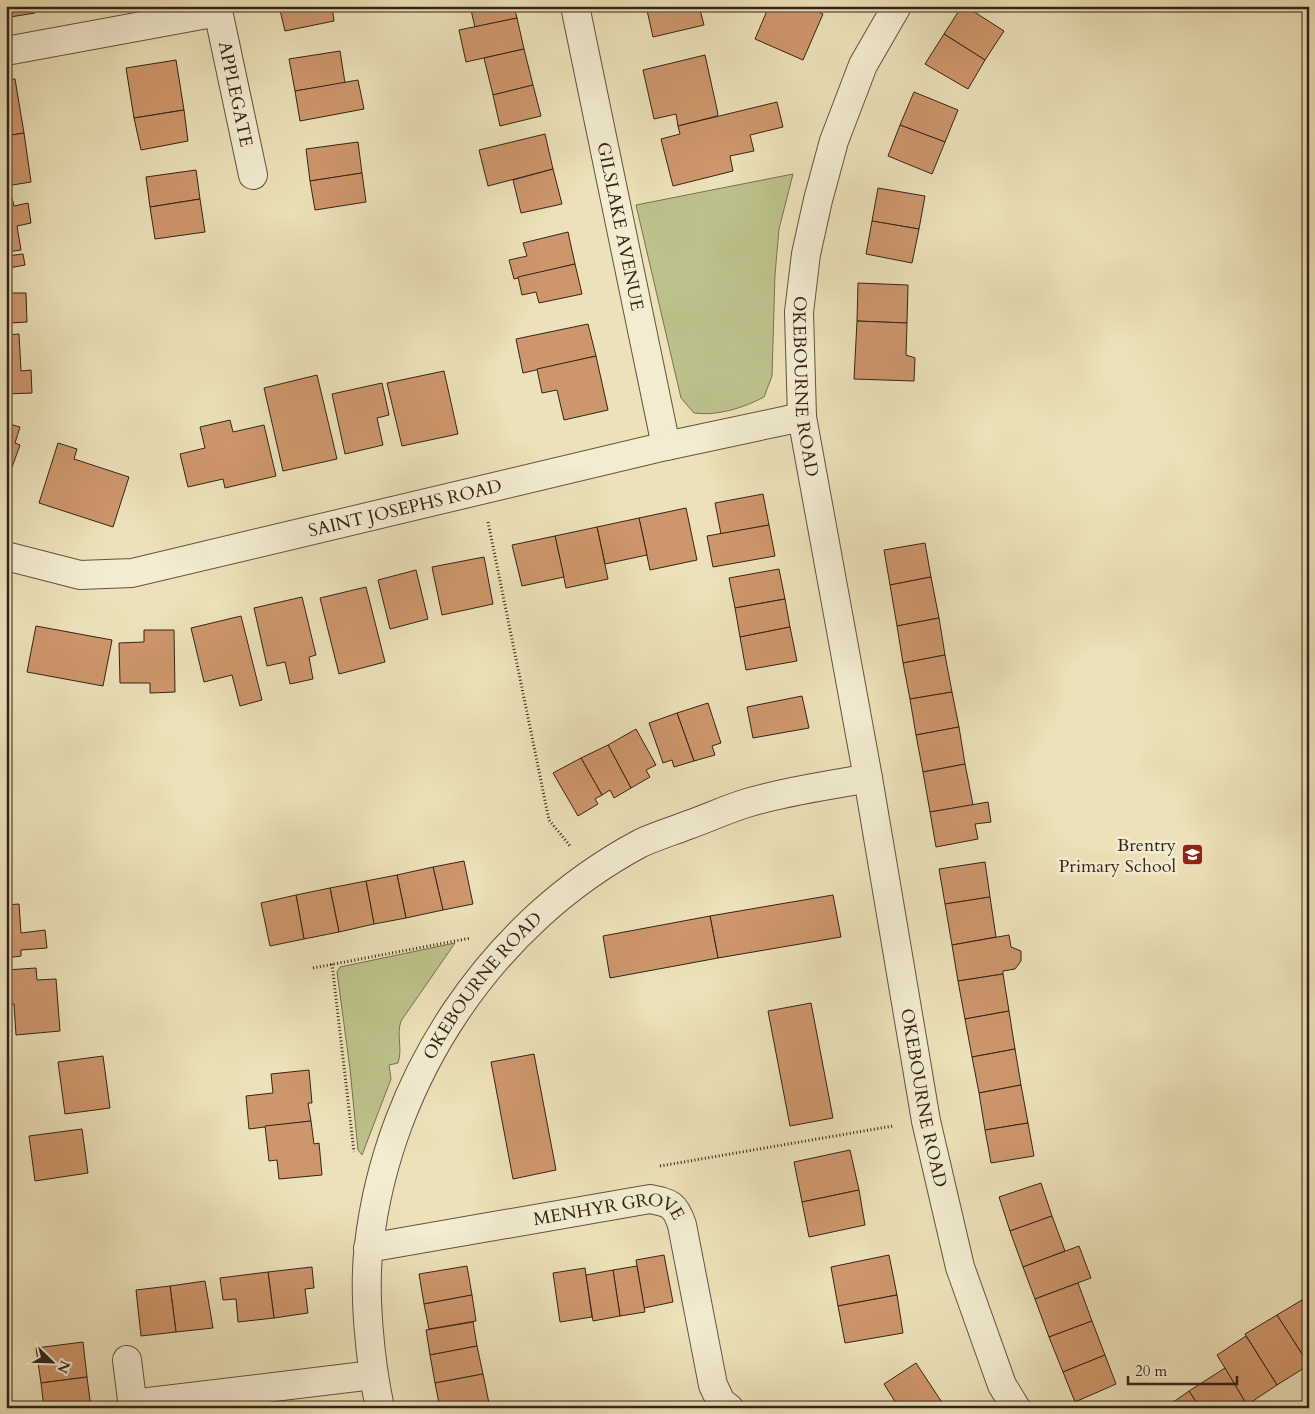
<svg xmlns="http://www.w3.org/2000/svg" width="1315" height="1414" font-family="Cardo,serif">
<rect width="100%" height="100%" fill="#ece1b8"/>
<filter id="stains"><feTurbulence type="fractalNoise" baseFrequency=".004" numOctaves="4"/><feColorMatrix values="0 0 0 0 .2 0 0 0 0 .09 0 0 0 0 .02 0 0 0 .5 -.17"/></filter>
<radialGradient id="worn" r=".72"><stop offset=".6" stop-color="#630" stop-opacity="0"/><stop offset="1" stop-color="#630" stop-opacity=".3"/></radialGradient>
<g fill="#bdc18b" stroke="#787252">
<path d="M793 174 779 229 775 275 772 376 764 397C743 408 718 416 694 413L681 398 636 205Z"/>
<path d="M455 943 401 1021C396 1035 403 1049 398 1063L389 1065 391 1079 362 1155 358 1150 350 1069 337 972 340 967Z"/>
</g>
<g fill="#ce966c" stroke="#342318">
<path d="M8 6H34L35 13 10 17Z"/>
<path d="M279 6H332L334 21 285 31Z"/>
<path d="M470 6H514L517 18 475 27Z"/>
<path d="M646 6H699L704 25 653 37Z"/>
<path d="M769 6H806L823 14 803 60 755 39Z"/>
<path d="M962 6H965L1004 31 985 60 944 34Z"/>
<path d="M517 18 524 49 466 62 459 30Z"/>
<path d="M944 34 985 60 968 89 925 64Z"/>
<path d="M524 49 533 85 493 95 484 58Z"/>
<path d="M340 51 345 83 295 91 289 59Z"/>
<path d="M705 55 718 114 717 116 678 126 676 114 654 119 643 70Z"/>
<path d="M176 60 184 110 134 118 126 68Z"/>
<path d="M15 79 24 133 6 136V80Z"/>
<path d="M358 80 364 109 300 121 295 91Z"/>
<path d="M533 85 541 116 500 126 493 95Z"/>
<path d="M914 92 958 110 945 142 900 125Z"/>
<path d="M777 102 783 127 750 135 754 151 730 156 733 171 673 186 661 139 680 134 678 126Z"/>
<path d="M184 110 188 141 141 150 134 118Z"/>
<path d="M900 125 945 142 932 174 888 156Z"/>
<path d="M24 133 31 182 6 186V136Z"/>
<path d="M545 134 553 169 488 186 479 150Z"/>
<path d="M358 142 362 173 310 181 306 149Z"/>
<path d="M553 169 562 204 521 213 513 180Z"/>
<path d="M196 170 200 199 150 207 146 177Z"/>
<path d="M362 173 366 202 315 210 310 181Z"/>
<path d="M878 188 925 196 919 229 872 221Z"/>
<path d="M12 198 14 206 28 203 31 223 17 226 21 250 6 252V199Z"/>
<path d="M200 199 205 232 155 239 150 207Z"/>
<path d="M872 221 919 229 912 263 866 254Z"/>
<path d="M568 232 575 264 514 279 509 260 527 256 523 243Z"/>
<path d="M6 254 7 256 23 254 25 265 9 268 6 271Z"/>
<path d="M575 264 582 294 539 303 536 292 522 295 518 277Z"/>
<path d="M858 283 908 285 907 323 857 321Z"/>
<path d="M6 293H26L27 322 10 323V335H6Z"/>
<path d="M857 321 907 323 906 355 915 358 914 381 854 379Z"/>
<path d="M588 324 596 356 523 373 516 339Z"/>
<path d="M19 334 21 371 31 370 32 393 6 394V335Z"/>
<path d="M596 356 608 410 564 420 557 390 542 393 537 369Z"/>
<path d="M444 371 458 434 402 446 387 383Z"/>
<path d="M317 375 337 459 283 471 264 388Z"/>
<path d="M382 383 389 415 377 418 383 445 345 454 332 394Z"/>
<path d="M230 420 233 432 264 425 276 476 225 488 223 479 188 487 180 454 205 448 200 427Z"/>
<path d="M6 423 20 427 15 443 20 445 6 484Z"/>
<path d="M58 443 77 449 74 459 129 477 113 527 39 503Z"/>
<path d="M763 494 769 525 721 534 715 503Z"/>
<path d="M686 508 697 560 650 570 639 518Z"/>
<path d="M639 518 647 555 605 564 597 527Z"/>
<path d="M769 525 775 556 713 567 707 536Z"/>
<path d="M597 527 608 579 566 588 555 536Z"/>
<path d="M555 536 564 577 522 586 512 545Z"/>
<path d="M925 543 931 577 890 585 884 550Z"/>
<path d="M484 557 493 604 442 615 432 567Z"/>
<path d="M779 569 785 599 735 608 729 578Z"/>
<path d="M416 570 428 619 390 629 378 580Z"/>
<path d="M931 577 939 618 897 626 890 585Z"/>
<path d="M366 587 385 662 339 674 320 598Z"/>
<path d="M302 597 316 655 309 657 313 679 290 684 285 662 267 666 254 608Z"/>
<path d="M785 599 790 627 740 637 735 608Z"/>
<path d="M241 616 262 700 240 706 232 675 204 682 191 628Z"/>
<path d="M939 618 945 655 903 663 897 626Z"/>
<path d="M36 626 112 640 103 686 27 672Z"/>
<path d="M790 627 797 661 746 670 740 637Z"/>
<path d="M144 630H174L175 692 150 693V683H120L119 643 144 642Z"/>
<path d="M945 655 952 692 910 699 903 663Z"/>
<path d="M952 692 959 727 916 735 910 699Z"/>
<path d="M802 696 809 728 753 738 747 707Z"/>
<path d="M708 703 721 743 712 746 715 755 694 761 677 713Z"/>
<path d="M677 713 694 761 674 767 672 760 663 763 649 723Z"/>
<path d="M959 727 965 764 923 772 916 735Z"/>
<path d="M636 729 656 765 646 770 650 777 631 788 608 745Z"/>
<path d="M608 745 631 788 614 798 610 790 602 795 581 758Z"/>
<path d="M581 758 602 795 595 799 598 804 578 816 553 773Z"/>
<path d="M965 764 973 805 930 812 923 772Z"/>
<path d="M988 802 991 822 975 824 978 839 936 847 930 812Z"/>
<path d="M464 861 473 904 443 910 433 867Z"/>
<path d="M985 862 990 897 945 904 939 869Z"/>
<path d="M433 867 443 910 406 918 397 875Z"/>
<path d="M397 875 406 918 374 924 366 881Z"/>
<path d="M366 881 374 924 339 932 330 888Z"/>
<path d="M330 888 339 932 304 939 296 895Z"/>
<path d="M296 895 304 939 270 946 261 903Z"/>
<path d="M833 895 841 937 718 958 710 916Z"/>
<path d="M990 897 996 937 952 945 945 904Z"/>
<path d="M19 904 21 933 45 930 47 948 21 950V956L6 958V905Z"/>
<path d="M710 916 718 958 610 978 603 936Z"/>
<path d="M1009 935 1011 947 1021 951V961L1015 969 1003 971V974L958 981 952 945Z"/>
<path d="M36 968 37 980 56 979 60 1031 16 1035 14 1004H6V970Z"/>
<path d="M1003 974 1009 1011 965 1019 958 981Z"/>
<path d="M811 1003 833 1118 790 1126 768 1011Z"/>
<path d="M1009 1011 1015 1049 972 1057 965 1019Z"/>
<path d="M1015 1049 1021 1085 979 1093 972 1057Z"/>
<path d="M534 1054 556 1170 513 1179 491 1062Z"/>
<path d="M103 1056 110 1108 65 1114 58 1062Z"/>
<path d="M309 1070 312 1103H308L311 1121 249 1129 246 1096 273 1093 271 1074Z"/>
<path d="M1021 1085 1028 1123 985 1130 979 1093Z"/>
<path d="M311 1121 314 1144 319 1143 322 1175 279 1179 277 1160 269 1161 265 1126Z"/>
<path d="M1028 1123 1034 1156 991 1163 985 1130Z"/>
<path d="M82 1129 88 1173 35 1181 29 1136Z"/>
<path d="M850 1150 859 1190 802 1202 794 1162Z"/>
<path d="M1041 1183 1052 1216 1010 1231 999 1197Z"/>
<path d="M859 1190 865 1225 809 1237 802 1202Z"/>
<path d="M1052 1216 1065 1251 1023 1267 1010 1231Z"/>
<path d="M1079 1246 1091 1278 1035 1299 1023 1267Z"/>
<path d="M664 1255 673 1302 644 1308 636 1260Z"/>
<path d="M889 1255 897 1295 838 1306 831 1267Z"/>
<path d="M467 1266 472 1295 424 1304 419 1274Z"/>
<path d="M637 1266 645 1312 620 1316 613 1270Z"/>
<path d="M312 1267 314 1288 305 1289 308 1313 274 1318 268 1272Z"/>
<path d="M585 1268 592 1317 560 1322 553 1273Z"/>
<path d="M613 1270 620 1316 593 1321 586 1275Z"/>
<path d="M268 1272 274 1318 238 1322 236 1299 223 1300 220 1278Z"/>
<path d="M205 1281 213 1328 176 1332 170 1286Z"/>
<path d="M1078 1283 1092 1321 1049 1337 1035 1299Z"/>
<path d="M170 1286 176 1332 141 1336 136 1290Z"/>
<path d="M472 1295 476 1321 429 1329 424 1304Z"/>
<path d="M897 1295 903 1333 845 1343 838 1306Z"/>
<path d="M1307 1297 1309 1300V1365L1277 1315Z"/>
<path d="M1277 1315 1309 1365 1277 1385 1245 1334Z"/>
<path d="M1092 1321 1105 1355 1063 1372 1049 1337Z"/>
<path d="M473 1322 477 1346 430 1355 426 1330Z"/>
<path d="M1246 1336 1277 1385 1247 1405 1217 1355Z"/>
<path d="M83 1342 87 1377 41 1383 36 1348Z"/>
<path d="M477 1346 483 1374 435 1383 430 1355Z"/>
<path d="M1105 1355 1116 1384 1075 1402 1063 1372Z"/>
<path d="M916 1363 943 1404 937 1408H899L884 1384Z"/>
<path d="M1225 1368 1247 1405 1243 1408H1200L1189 1391Z"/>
<path d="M483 1374 489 1403 465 1408H440L435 1383Z"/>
<path d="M87 1377 91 1408H44L41 1383Z"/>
<path d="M1189 1391 1200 1408H1165Z"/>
</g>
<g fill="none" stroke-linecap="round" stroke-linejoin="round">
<defs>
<g id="street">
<path id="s1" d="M217 6 253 175"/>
<path id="s2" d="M575 6 666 446"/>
<path id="s3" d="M897 6 863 65 834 141 818 200 806 254 799 312 802 417 868 778 926 1121 960 1267 1002 1385 1016 1408"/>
<path d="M6 51 218 12"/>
<path id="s4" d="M6 556 80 575 132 573 666 446 802 417"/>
<path id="s5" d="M368 1248 650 1199C670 1203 675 1204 682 1225L713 1385 721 1402 729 1408"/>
<path d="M127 1360 133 1408"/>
<path d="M132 1404 373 1375"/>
<path id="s6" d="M380 1408C370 1362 363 1292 369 1245 388 1078 492 922 641 843 656 836 673 831 688 825 708 818 727 809 747 803 786 791 828 786 868 778"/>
</g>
</defs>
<use href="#street" stroke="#625240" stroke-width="30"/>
<g stroke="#342318" stroke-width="3" stroke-dasharray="1 2.5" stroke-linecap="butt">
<path d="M488 522 549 820 571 847"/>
<path d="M332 964 354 1152"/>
<path d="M313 968 471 938"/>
<path d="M660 1166 893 1126"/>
</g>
<use href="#street" stroke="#f3ecd1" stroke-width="28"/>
</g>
<defs>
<symbol id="school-square" viewBox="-11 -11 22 22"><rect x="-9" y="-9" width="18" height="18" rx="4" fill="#8f2418" stroke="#f3ecd1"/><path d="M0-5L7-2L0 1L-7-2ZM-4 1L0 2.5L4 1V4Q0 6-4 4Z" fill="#fff"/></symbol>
</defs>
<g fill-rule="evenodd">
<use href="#school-square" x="1180" y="842" width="25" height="25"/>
</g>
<g text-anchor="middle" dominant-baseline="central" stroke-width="5" stroke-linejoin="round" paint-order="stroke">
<g font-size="18" fill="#342318" stroke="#f3ecd1">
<text stroke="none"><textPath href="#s1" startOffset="90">APPLEGATE</textPath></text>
<text stroke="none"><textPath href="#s2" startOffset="225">GILSLAKE AVENUE</textPath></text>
<text stroke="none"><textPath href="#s3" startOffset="399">OKEBOURNE ROAD</textPath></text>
<text stroke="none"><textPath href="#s4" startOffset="409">SAINT JOSEPHS ROAD</textPath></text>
<text stroke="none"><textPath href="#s6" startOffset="452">OKEBOURNE ROAD</textPath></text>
<text stroke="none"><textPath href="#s3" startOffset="1121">OKEBOURNE ROAD</textPath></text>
<text stroke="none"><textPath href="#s5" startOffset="246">MENHYR GROVE</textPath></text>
</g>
<g font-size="18" fill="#342318" stroke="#f3ecd1" text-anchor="end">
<text x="1176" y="845">Brentry<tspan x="1176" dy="21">Primary School</tspan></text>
</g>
</g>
<rect width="1315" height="1414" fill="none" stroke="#ece1b8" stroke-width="25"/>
<rect x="8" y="8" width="1300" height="1399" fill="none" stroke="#342318" stroke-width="2.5"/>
<rect x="12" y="12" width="1290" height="1389" fill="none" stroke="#342318"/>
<g transform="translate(52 1362) rotate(113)" stroke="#f3ecd1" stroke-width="4" paint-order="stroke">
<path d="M0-4L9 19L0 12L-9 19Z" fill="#342318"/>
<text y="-8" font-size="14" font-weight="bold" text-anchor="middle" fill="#342318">N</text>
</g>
<path d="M1128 1376v8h109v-8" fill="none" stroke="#342318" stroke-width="2.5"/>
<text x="1135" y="1376" font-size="15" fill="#342318" stroke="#f3ecd1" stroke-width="4" paint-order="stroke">20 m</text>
<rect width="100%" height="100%" filter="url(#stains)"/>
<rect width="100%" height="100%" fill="url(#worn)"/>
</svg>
